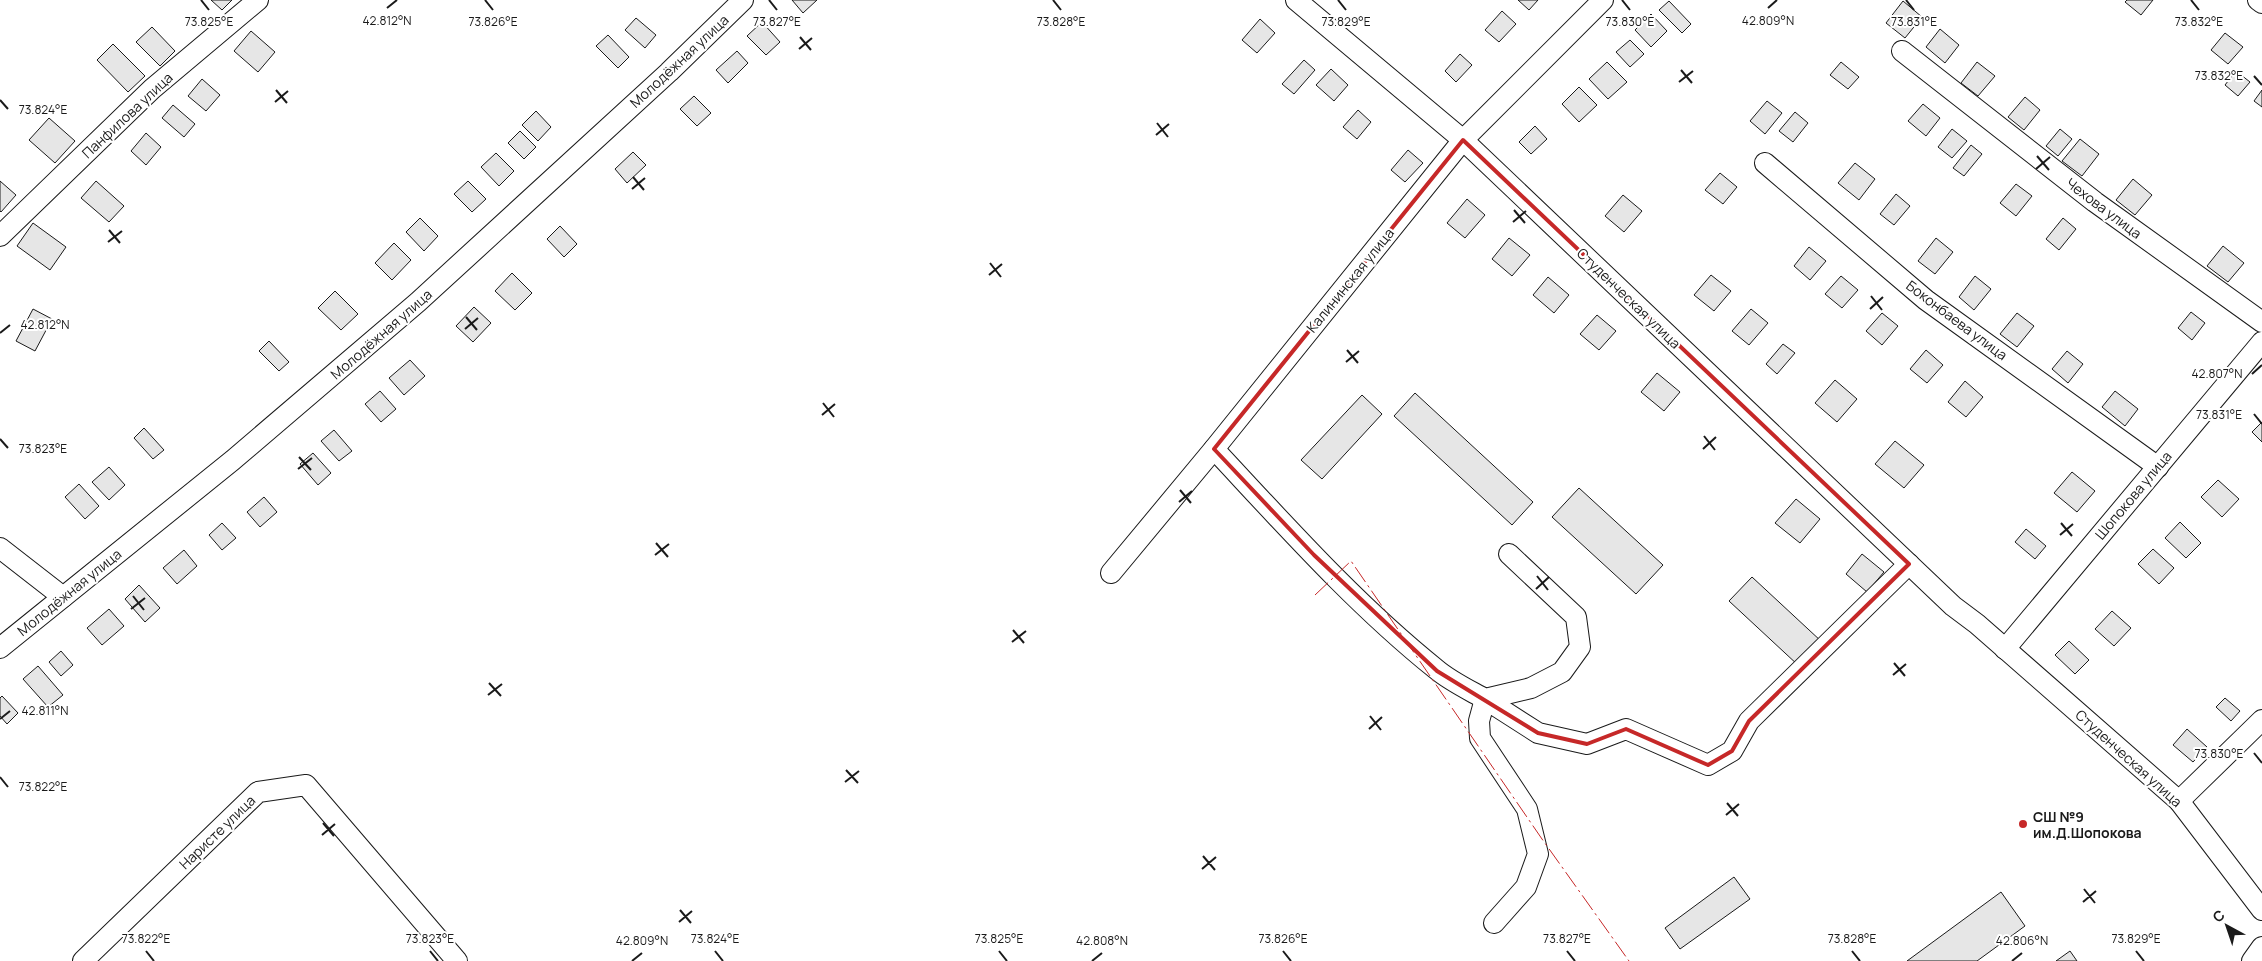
<svg xmlns="http://www.w3.org/2000/svg" width="2262" height="961" font-family="Manrope,sans-serif">
<rect width="100%" height="100%" fill="#fff"/>
<g fill="#e6e6e6" stroke="#1a1a1a">
<path d="M211 0H232L222 10Z"/>
<path d="M792 0H817L803 13Z"/>
<path d="M1518 0H1538L1529 10Z"/>
<path d="M2127 0H2153L2141 15 2125 2Z"/>
<path d="M1669 1 1691 24 1682 33 1659 10Z"/>
<path d="M1903 1 1922 17 1905 38 1886 23Z"/>
<path d="M1502 11 1516 24 1499 42 1485 30Z"/>
<path d="M1651 14 1667 31 1651 47 1635 30Z"/>
<path d="M636 18 656 35 645 48 625 30Z"/>
<path d="M1260 19 1275 33 1257 53 1242 40Z"/>
<path d="M762 22 780 42 766 55 747 36Z"/>
<path d="M152 27 175 51 160 66 136 42Z"/>
<path d="M1940 29 1959 45 1945 63 1926 47Z"/>
<path d="M251 31 275 52 258 72 234 51Z"/>
<path d="M2225 33 2243 47 2228 64 2211 50Z"/>
<path d="M608 35 629 57 618 68 596 46Z"/>
<path d="M1630 40 1644 54 1630 67 1616 52Z"/>
<path d="M113 44 145 76 128 92 97 60Z"/>
<path d="M737 51 748 63 728 83 716 70Z"/>
<path d="M1460 54 1472 65 1456 82 1445 71Z"/>
<path d="M1304 60 1315 70 1294 94 1282 84Z"/>
<path d="M1607 62 1627 82 1608 99 1589 79Z"/>
<path d="M1841 62 1859 77 1848 89 1830 75Z"/>
<path d="M1977 62 1995 76 1978 96 1961 83Z"/>
<path d="M1331 69 1348 85 1334 101 1316 85Z"/>
<path d="M2236 71 2250 82 2238 96 2225 85Z"/>
<path d="M202 79 220 95 206 111 188 96Z"/>
<path d="M1579 87 1597 105 1579 122 1562 104Z"/>
<path d="M2262 90V107L2254 101Z"/>
<path d="M694 96 711 113 697 126 680 109Z"/>
<path d="M2025 97 2040 110 2024 130 2008 117Z"/>
<path d="M1767 101 1782 113 1765 134 1750 121Z"/>
<path d="M1923 104 1940 118 1926 136 1908 121Z"/>
<path d="M173 105 195 124 184 137 162 118Z"/>
<path d="M1358 110 1371 122 1357 139 1343 127Z"/>
<path d="M536 111 551 127 538 141 522 125Z"/>
<path d="M1795 112 1808 123 1793 142 1779 131Z"/>
<path d="M49 118 75 141 55 163 29 140Z"/>
<path d="M1535 126 1547 139 1531 154 1519 142Z"/>
<path d="M1952 129 1967 141 1952 158 1938 147Z"/>
<path d="M2060 129 2072 139 2058 156 2046 146Z"/>
<path d="M520 131 536 147 524 159 508 143Z"/>
<path d="M146 133 161 147 146 165 131 151Z"/>
<path d="M2080 139 2099 154 2082 176 2062 161Z"/>
<path d="M1971 145 1982 154 1964 176 1953 168Z"/>
<path d="M1408 150 1423 163 1405 182 1391 170Z"/>
<path d="M633 152 646 165 627 183 615 169Z"/>
<path d="M496 153 514 171 499 186 481 167Z"/>
<path d="M1855 163 1875 179 1859 200 1838 183Z"/>
<path d="M1720 173 1737 187 1723 204 1705 190Z"/>
<path d="M2133 179 2152 195 2135 215 2116 200Z"/>
<path d="M0 181 16 195 1 212 0 211Z"/>
<path d="M96 181 124 206 109 222 81 198Z"/>
<path d="M468 181 486 199 472 212 454 194Z"/>
<path d="M2016 184 2032 196 2016 216 2000 203Z"/>
<path d="M1896 194 1910 206 1894 225 1880 214Z"/>
<path d="M1623 195 1642 211 1624 232 1605 216Z"/>
<path d="M1467 199 1485 215 1465 238 1447 223Z"/>
<path d="M420 218 438 236 424 251 406 232Z"/>
<path d="M2063 218 2076 229 2059 250 2046 239Z"/>
<path d="M33 223 66 247 50 270 17 246Z"/>
<path d="M560 226 577 244 564 257 547 239Z"/>
<path d="M1509 238 1530 255 1512 276 1492 259Z"/>
<path d="M1936 238 1953 252 1935 274 1918 261Z"/>
<path d="M394 243 411 260 392 280 375 263Z"/>
<path d="M2223 246 2244 263 2228 282 2207 266Z"/>
<path d="M1809 247 1826 261 1810 280 1794 266Z"/>
<path d="M512 273 532 293 515 310 495 291Z"/>
<path d="M1711 275 1731 291 1714 311 1694 295Z"/>
<path d="M1841 276 1858 290 1842 308 1825 294Z"/>
<path d="M1975 276 1991 289 1974 310 1959 297Z"/>
<path d="M1548 277 1569 295 1554 313 1533 295Z"/>
<path d="M335 291 358 314 341 330 318 308Z"/>
<path d="M474 307 491 323 473 342 456 326Z"/>
<path d="M33 309 52 319 35 351 16 341Z"/>
<path d="M1751 309 1768 323 1749 345 1732 331Z"/>
<path d="M2191 312 2205 323 2192 340 2178 328Z"/>
<path d="M1882 313 1898 326 1882 345 1866 331Z"/>
<path d="M2017 313 2034 326 2017 347 2000 334Z"/>
<path d="M1597 315 1616 331 1599 350 1580 334Z"/>
<path d="M269 341 289 362 279 371 259 351Z"/>
<path d="M1783 344 1795 353 1777 374 1766 364Z"/>
<path d="M1926 350 1943 365 1927 383 1910 369Z"/>
<path d="M2067 351 2083 364 2068 383 2052 369Z"/>
<path d="M410 360 425 376 404 395 389 378Z"/>
<path d="M1657 373 1680 392 1664 411 1641 392Z"/>
<path d="M1835 380 1857 399 1837 422 1815 403Z"/>
<path d="M1965 381 1983 397 1966 417 1948 402Z"/>
<path d="M380 391 396 409 381 422 365 404Z"/>
<path d="M2115 391 2138 409 2125 426 2102 407Z"/>
<path d="M1415 393 1533 502 1512 525 1394 416Z"/>
<path d="M1362 395 1382 414 1322 479 1301 460Z"/>
<path d="M2262 422V442L2252 432Z"/>
<path d="M144 428 164 450 153 459 134 438Z"/>
<path d="M334 430 352 451 339 461 321 441Z"/>
<path d="M1895 441 1924 465 1904 488 1875 464Z"/>
<path d="M313 453 331 473 318 485 300 464Z"/>
<path d="M109 467 125 485 109 500 92 482Z"/>
<path d="M2072 472 2095 491 2077 512 2054 493Z"/>
<path d="M2218 480 2239 499 2222 517 2201 497Z"/>
<path d="M79 484 99 506 85 519 65 497Z"/>
<path d="M1579 488 1663 565 1636 594 1552 517Z"/>
<path d="M264 497 277 512 260 527 247 512Z"/>
<path d="M1796 499 1820 519 1800 543 1775 523Z"/>
<path d="M2180 522 2201 543 2186 558 2165 538Z"/>
<path d="M222 523 236 538 222 550 209 535Z"/>
<path d="M2026 529 2046 546 2035 559 2015 542Z"/>
<path d="M2153 549 2174 568 2159 584 2138 564Z"/>
<path d="M184 550 197 566 177 584 163 568Z"/>
<path d="M1862 554 1884 572 1867 592 1846 574Z"/>
<path d="M1752 577 1822 642 1799 666 1729 601Z"/>
<path d="M139 585 160 608 145 622 125 599Z"/>
<path d="M109 609 124 626 102 645 87 628Z"/>
<path d="M2112 611 2131 628 2114 646 2095 629Z"/>
<path d="M2069 641 2089 660 2075 674 2055 655Z"/>
<path d="M61 651 73 665 61 676 49 662Z"/>
<path d="M38 666 63 695 48 707 23 679Z"/>
<path d="M2 696 18 713 7 724 0 716V698Z"/>
<path d="M2225 698 2240 711 2231 721 2216 707Z"/>
<path d="M2187 729 2207 747 2193 762 2173 745Z"/>
<path d="M1734 877 1750 899 1680 949 1665 928Z"/>
<path d="M2001 892 2025 926 1977 961H1907Z"/>
<path d="M2070 951 2077 961H2056Z"/>
</g>
<g fill="none" stroke-linecap="round" stroke-linejoin="round">
<defs>
<g id="minor">
<path d="M1296 0 1463 140 1953 606 1977 624 2179 801 2262 910"/>
<path d="M2258 0 2262 3"/>
<path d="M1902 51 2095 202 2262 322"/>
<path d="M1765 163 1926 300 2158 467"/>
<path d="M0 236 152 89 258 0"/>
<path d="M1214 449C1285 525 1355 604 1436 669 1450 681 1469 690 1485 699L1531 688 1562 672 1580 647 1576 617 1509 554"/>
<path d="M0 548 63 597"/>
<path d="M1111 573 1214 449 1463 140 1603 0"/>
<path d="M0 648 233 460 418 302 669 72 743 0"/>
<path d="M2005 649 2262 342"/>
<path d="M2179 801 2262 720"/>
<path d="M1494 923 1526 887 1538 854 1527 809 1480 738 1479 721 1485 699 1538 733 1587 744 1626 729 1708 765 1732 751 1749 721 1909 564"/>
<path d="M83 961 258 792 306 785 457 961"/>
<path d="M2252 961 2262 947"/>
</g>
</defs>
<use href="#minor" stroke="#1a1a1a" stroke-width="22"/>
<use href="#minor" stroke="#fff" stroke-width="20"/>
<path stroke="#c62828" stroke-width="1" stroke-dasharray="18 4 2.5 4" stroke-linecap="butt" d="M1315 595 1351 561 1542 839 1629 961"/>
</g>
<path fill="none" stroke="#c62828" stroke-width="4" stroke-linejoin="round" d="M1463 140 1909 564 1749 721 1732 751 1708 765 1626 729 1587 744 1538 733 1437 671 1314 555 1214 449Z"/>
<path fill="none" stroke="#1a1a1a" stroke-width="2" d="M201 0 209 10M485 0 493 10M769 0 777 10M1053 0 1061 10M1338 0 1346 10M1622 0 1630 10M1906 0 1914 10M2191 0 2199 10M387 8 397 0M1768 8 1777 0M800 37 811 50M799 49 812 38M1681 70 1692 83M2254 76 2262 85M1679 82 1693 71M276 90 287 103M0 100 8 109M275 102 288 91M1157 123 1168 137M1156 135 1169 124M2037 156 2049 170M2036 169 2050 157M633 177 644 190M632 189 645 178M1514 210 1525 223M1513 222 1526 211M109 230 120 243M108 242 122 231M990 263 1001 277M989 275 1002 264M1871 296 1882 310M1870 309 1883 297M466 317 477 330M465 329 478 318M0 333 10 325M1347 350 1358 363M1346 362 1359 351M2252 374 2262 365M823 403 834 417M2254 414 2262 424M822 415 835 404M1704 436 1715 450M0 439 8 448M1703 449 1716 437M299 457 311 470M298 469 312 458M1180 490 1191 503M1179 502 1192 491M2061 523 2072 536M2060 535 2073 524M656 543 668 557M655 555 669 544M1537 576 1548 590M1536 589 1549 577M133 596 144 610M131 609 145 598M1013 630 1024 643M1012 642 1026 631M1894 663 1905 676M1893 675 1906 664M489 683 501 696M488 695 502 684M1370 716 1381 730M0 719 10 711M1369 729 1382 717M2254 753 2262 763M846 770 858 783M0 777 8 787M845 782 859 771M1727 803 1738 816M1726 815 1739 804M323 823 334 836M322 835 335 824M1203 856 1215 870M1202 869 1216 857M2084 889 2095 903M2083 902 2096 891M680 910 691 923M679 922 692 911M146 951 154 961M430 951 438 961M715 951 723 961M999 951 1007 961M1283 951 1291 961M1567 951 1575 961M1852 951 1860 961M2136 951 2144 961M632 961 642 953M1092 961 1102 953M2012 961 2022 953"/>
<circle fill="#c62828" stroke="#fff" stroke-width="2" cx="2023" cy="824" r="5"/>
<g text-anchor="middle" dominant-baseline="central" stroke-width="4" stroke-linejoin="round" paint-order="stroke">
<g font-size="14" fill="#1a1a1a" stroke="#fff">
<text transform="translate(679 61) rotate(-43)">Молодёжная улица</text>
<text transform="translate(127 115) rotate(-43)">Панфилова улица</text>
<text transform="translate(2104 208) rotate(37)">Чехова улица</text>
<text transform="translate(1350 280) rotate(-51)">Калининская улица</text>
<text transform="translate(1629 298) rotate(44)">Студенческая улица</text>
<text transform="translate(1957 320) rotate(37)">Боконбаева улица</text>
<text transform="translate(381 334) rotate(-41)">Молодёжная улица</text>
<text transform="translate(2133 495) rotate(-50)">Шопокова улица</text>
<text transform="translate(69 592) rotate(-39)">Молодёжная улица</text>
<text transform="translate(2129 758) rotate(42)">Студенческая улица</text>
<text transform="translate(217 832) rotate(-44)">Наристе улица</text>
</g>
<g font-size="14" font-weight="bold" fill="#1a1a1a" stroke="#fff" text-anchor="start">
<text x="2033" y="816">СШ №9<tspan x="2033" dy="16">им.Д.Шопокова</tspan></text>
</g>
</g>
<g font-size="12" text-anchor="middle" fill="#1a1a1a" stroke="#fff" stroke-width="4" stroke-linejoin="round" paint-order="stroke">
<text x="387" y="25">42.812°N</text>
<text x="1768" y="25">42.809°N</text>
<text x="2199" y="26">73.832°E</text>
<text x="209" y="26">73.825°E</text>
<text x="493" y="26">73.826°E</text>
<text x="777" y="26">73.827°E</text>
<text x="1061" y="26">73.828°E</text>
<text x="1346" y="26">73.829°E</text>
<text x="1914" y="26">73.831°E</text>
<text x="1630" y="26">73.830°E</text>
<text x="2219" y="80">73.832°E</text>
<text x="43" y="114">73.824°E</text>
<text x="45" y="329">42.812°N</text>
<text x="2217" y="378">42.807°N</text>
<text x="2219" y="419">73.831°E</text>
<text x="43" y="453">73.823°E</text>
<text x="45" y="715">42.811°N</text>
<text x="2219" y="758">73.830°E</text>
<text x="43" y="791">73.822°E</text>
<text x="146" y="943">73.822°E</text>
<text x="430" y="943">73.823°E</text>
<text x="715" y="943">73.824°E</text>
<text x="999" y="943">73.825°E</text>
<text x="1283" y="943">73.826°E</text>
<text x="1567" y="943">73.827°E</text>
<text x="1852" y="943">73.828°E</text>
<text x="2136" y="943">73.829°E</text>
<text x="642" y="945">42.809°N</text>
<text x="1102" y="945">42.808°N</text>
<text x="2022" y="945">42.806°N</text>
</g>
<g transform="translate(2227 926) rotate(320)" stroke="#ffffff" stroke-width="4" paint-order="stroke">
<path d="M0-4L9 19L0 12L-9 19Z" fill="#1a1a1a"/>
<text y="-8" font-size="14" font-weight="bold" text-anchor="middle" fill="#1a1a1a">С</text>
</g>
</svg>
